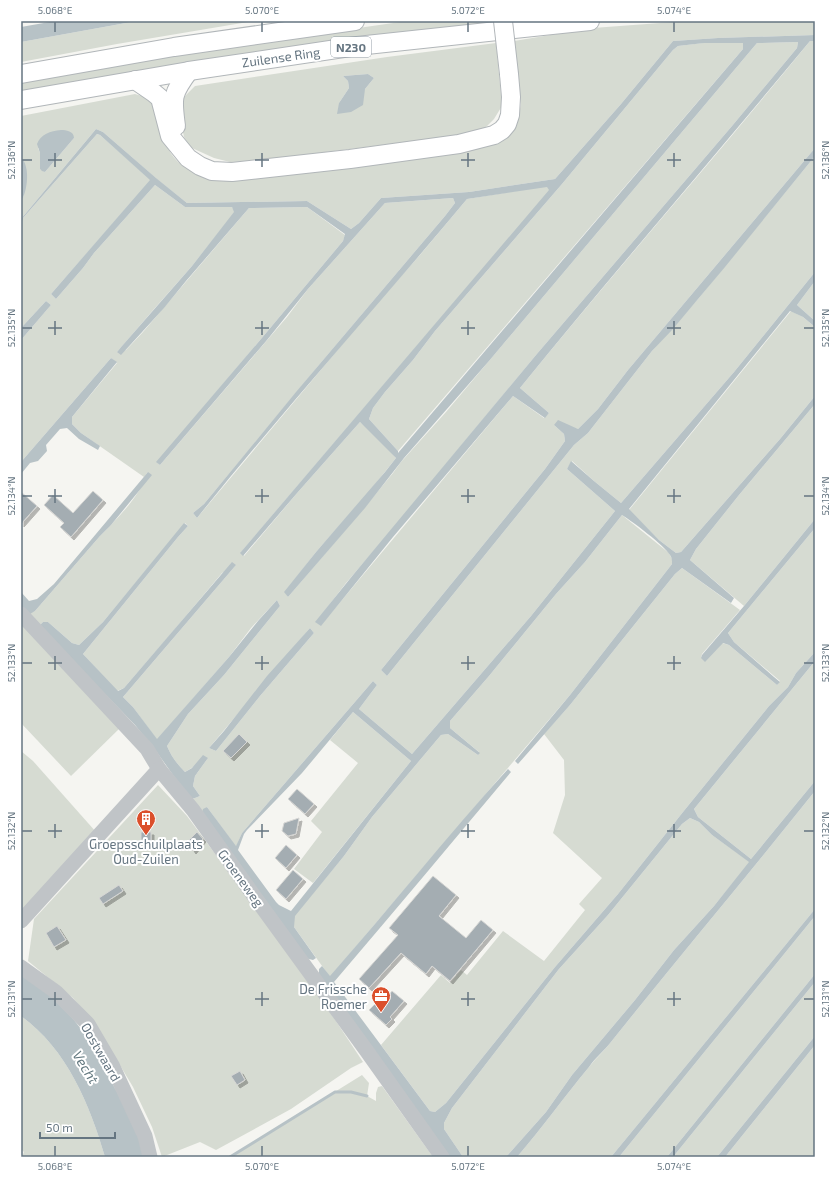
<svg xmlns="http://www.w3.org/2000/svg" width="836" height="1178" font-family="'Exo 2',sans-serif">
<defs>
<filter id="shadow"><feDropShadow dx="3" dy="3" stdDeviation="0" flood-color="#0004"/></filter>
</defs>
<rect width="100%" height="100%" fill="#f5f5f1"/>
<g fill="#d6dbd2" fill-rule="evenodd">
<path d="M137 21H254L117 44 21 62V42Z"/>
<path d="M407 21 494 22 407 32 21 96V82L219 48Z"/>
<path d="M687 21H815V35L718 38 673 41 621 104 555 179 469 192 381 198 359 223 351 229 307 201 187 203 158 180 103 132 96 129 21 219V202L24 195 23 160 21 157V116L135 94 152 99C159 125 164 158 190 170 198 174 206 175 214 178L515 126 519 114 521 104 514 41 593 28ZM74 138 45 172 40 169V153L38 148Z"/>
<path d="M810 41H815V148L628 370 598 409 578 429 554 425 564 434 565 441 545 469 381 670 387 676 574 445 588 433 652 351 698 299 815 156V272L734 372 621 503 594 481 572 461 567 469 615 511 531 616 412 754 359 709 377 685 373 681 242 833 236 847 207 807 202 813 190 799 195 798 200 796 193 786 195 776 208 758 185 772C177 764 171 756 167 746L188 714 224 675 280 606 277 600 251 628 229 657 157 740 133 707 123 697 236 565 222 573 169 636 124 688 117 691 83 654 178 537 188 526 185 523 103 622 79 645 72 643 48 622H43L41 624 40 627 28 614 35 611 100 536C117 519 141 495 148 472L144 477 81 433 72 424V417L117 363 111 358 21 462V340L51 305 46 301 21 328V229L23 218 97 134 100 135 151 180 51 294 56 299 83 268 94 253 155 185 185 207H232L235 212 192 266 154 309 117 352 126 350 143 332 249 208 307 207 345 235 343 241 261 339 157 462 160 465 287 317 308 289 385 203 453 198 455 203 445 216 319 365 204 504 193 513 197 518 371 310 420 255 467 199 547 186 550 190 241 552 244 556 298 492 360 422 378 437 396 458 368 493 316 552 285 592 288 597 365 507 393 473 401 462 446 412 757 43 798 42 797 48 732 126 536 355 389 533 346 583 316 622 321 625 513 396 544 418 549 413 520 388C615 271 715 158 810 41ZM310 628 314 633 260 696 216 751 209 748Z"/>
<path d="M496 43 502 106 494 119 487 126 478 132 469 134 255 161 230 162 214 158 192 148 187 142 184 137 179 112 184 97 195 86 387 57ZM368 74 374 78 365 89 339 103 349 88 348 81 343 76Z"/>
<path d="M703 43H743V49L398 451 369 419 373 408 385 392 413 360 435 331 562 184 673 50 678 46Z"/>
<path d="M815 281V321L797 305Z"/>
<path d="M791 311 803 317 815 327V396L780 439 681 552 676 553 659 540 629 510Z"/>
<path d="M815 404V519L744 606 690 560 696 549 739 495Z"/>
<path d="M622 515 669 553 672 559V564L570 695 330 977 294 927V916L344 856 372 817 441 735 448 734 478 755 479 752 450 728V721L489 676 556 594 585 562Z"/>
<path d="M815 528V652L796 673 788 687 769 706 683 812 618 894 555 967 446 1103 435 1112 430 1111 381 1045 441 975 450 983 461 970 467 975 503 931 544 961 585 910 579 904 602 878 553 833 565 795 564 760 544 734 570 705 675 574 682 568 740 610 702 654 701 658 717 649 722 643 729 645 777 685 780 681 734 642 728 633Z"/>
<path d="M21 619 122 726 71 776 21 723Z"/>
<path d="M815 661V781L751 859 698 817 694 809Z"/>
<path d="M353 712 411 761 313 883 294 869 322 832 311 821 358 763 330 740Z"/>
<path d="M21 751 33 761 96 832 21 914Z"/>
<path d="M158 785 187 816 306 976 363 1062 351 1068 291 1109 216 1150 200 1142 162 1157 152 1127 133 1087 96 1025 73 998 28 961 34 919Z"/>
<path d="M815 791V909L611 1157H517C542 1128 564 1097 589 1067 596 1058 604 1051 611 1042 678 958 748 875 815 791Z"/>
<path d="M690 818 699 822 712 835 750 862 714 906 674 950 635 1000 572 1075 546 1112 506 1157H463L444 1129V1123L452 1108 559 969 608 915 682 824Z"/>
<path d="M815 916V974L667 1157H619Z"/>
<path d="M815 982V1036L717 1157H673Z"/>
<path d="M21 1016C67 1049 90 1105 105 1157H22L24 1152 21 1149Z"/>
<path d="M815 1045V1157H725Z"/>
<path d="M362 1075 369 1083 367 1096 376 1101V1093L378 1087 382 1086 433 1157H230Z"/>
</g>
<g fill="#b7c2c6" fill-rule="evenodd">
<path d="M55 21H137L21 42V27Z"/>
<path d="M815 35V41H810C714 157 615 271 520 388L549 413 545 418 513 396 393 537 321 626 315 622 353 575 536 355 732 126 797 48 798 42 757 43 489 361 404 458 365 508 288 597 284 592 316 552 385 472 396 458 360 422 298 492 243 556 240 553 549 190 547 187 467 199C378 306 284 409 197 518L193 513 204 504 296 392 445 216 455 203 453 198 385 203 308 289 267 340 160 465 156 462 261 339 343 241 345 234 307 207 249 208 186 281 164 308 121 355 117 352 122 346 192 266 234 212 232 207H185L155 185 94 253 83 268 56 299 51 294 150 180 100 135 97 134 23 218 21 229V219L96 129 103 132 156 178 187 203 307 201 351 229 359 223 381 198 469 192 555 179 621 104 673 41 718 38ZM704 43H743V49L398 453V451L369 419 373 408 385 392 413 360 435 331 562 184 673 50 678 46Z"/>
<path d="M368 74 374 78 365 89 363 105 351 112 337 114 339 103 349 88 348 81 343 76Z"/>
<path d="M61 130C66 130 74 131 74 138L45 172 42 171 40 169V153L37 144C41 134 50 131 61 130Z"/>
<path d="M815 148V156L725 267 672 330 652 351 588 433 574 445 387 676 381 670 545 469 565 441 564 434 554 425 558 420 578 429 598 409 628 370Z"/>
<path d="M21 157C31 168 27 191 21 202Z"/>
<path d="M815 272V281L797 305 815 321V327L803 317 790 311 629 509 659 540 676 553 681 552 780 439 815 396V404L739 495 696 549 690 560 734 598 731 603 682 568 675 574 570 705 518 764 515 761 570 695 672 564C672 560 672 558 670 555 664 545 633 522 622 515L585 562 556 594 489 676 450 721V728L480 753 478 755 448 734 441 735 372 817 344 856 295 916 294 927 316 958 313 960 305 958 202 813 203 809 207 807 236 846 242 833 373 681 377 685 359 709 412 754 531 616 615 511 567 469 571 461 594 481 621 503 734 372ZM353 712 411 761 291 911 279 905 276 902 238 850 244 834 247 830 302 773Z"/>
<path d="M46 301 51 305 21 340V328Z"/>
<path d="M111 358 117 362 72 417V424L81 433 100 446 98 450 79 439 67 428 60 429 46 445 47 451 38 461 30 463 21 474V462Z"/>
<path d="M148 472 152 475 111 525 100 536 35 611 30 614 21 607V592L29 601 37 599 54 584Z"/>
<path d="M815 519V528L728 633 734 642 774 677 780 682 777 685 729 645 723 643 705 662 701 658 702 655 744 606Z"/>
<path d="M184 523 188 526 178 537 83 654 118 691 124 688 232 562 236 565 123 697 133 707 157 739 229 657 258 621 277 600 280 606 224 675 188 714 167 746C171 756 177 764 185 772L192 768 203 755 208 758 195 776 193 786 200 796 195 798 190 799 156 751 135 725 40 627 41 624 43 622H48L72 643 79 645 103 622Z"/>
<path d="M310 628 314 633 260 696 216 751 209 748 224 731 267 676Z"/>
<path d="M815 652V661L694 809 698 817 751 859 815 781V791C748 875 678 958 611 1042 604 1051 595 1058 589 1067 564 1097 542 1128 517 1157H506L546 1112 572 1075 635 1000 674 950 714 906 749 862 712 835 699 822 690 818 682 824 608 915 559 969 452 1108 444 1123V1129L463 1157H448L319 977V969L322 966 330 976C390 908 447 836 508 769L511 772C452 842 394 912 334 982L430 1111 435 1112 446 1103 555 967 618 894 683 812 769 706 788 687 796 673Z"/>
<path d="M815 909V916L619 1157H611Z"/>
<path d="M21 972 45 990 74 1020 88 1038 134 1124 145 1157H105C90 1105 67 1049 21 1016Z"/>
<path d="M815 974V982L673 1157H667Z"/>
<path d="M815 1036V1045L725 1157H717Z"/>
</g>
<g fill="none" stroke-linecap="round" stroke-linejoin="round">
<path stroke="#b7c2c6" stroke-width="3" d="M230 1157 335 1092H351L367 1096"/>
</g>
<g fill="#a4adb2" stroke="#d6d6d4" filter="url(#shadow)">
<path d="M93 491 103 500 71 537 60 527 64 523 44 505 53 495 73 513Z"/>
<path d="M21 492 37 506 21 524Z"/>
<path d="M239 734 247 742 231 758 223 751Z"/>
<path d="M297 789 314 804 305 814 288 799Z"/>
<path d="M299 818 296 834 288 836 282 831 284 823Z"/>
<path d="M141 832H151V841L141 840Z"/>
<path d="M197 832 203 839 193 851 187 842Z"/>
<path d="M286 845 297 855 286 868 275 858Z"/>
<path d="M293 870 303 879 286 899 276 890Z"/>
<path d="M433 876 456 895 439 916 466 938 481 920 493 930 450 981 432 966 426 974 401 953 369 988 359 979 398 935 389 928Z"/>
<path d="M119 885 123 891 103 904 99 898Z"/>
<path d="M57 926 66 940 54 947 46 933Z"/>
<path d="M392 991 404 1001 390 1017 392 1019 386 1025 369 1010 375 1004 379 1007Z"/>
<path d="M240 1071 245 1080 237 1085 231 1076Z"/>
</g>
<g fill="none" stroke-linecap="round" stroke-linejoin="round">
<defs>
<g id="major">
<path d="M21 74 174 47 355 21"/>
<path d="M135 80 154 93 160 98 170 136 188 158 200 166 212 171 232 172 350 159 459 144 494 135 502 130 507 124 510 115 511 97 509 74"/>
<path d="M21 100 189 71 357 46 590 21"/>
<path d="M176 126C172 97 172 94 189 71"/>
</g>
</defs>
<use href="#major" stroke="#b1b6b9" stroke-width="20"/>
<g stroke="#c0c4c7" stroke-width="15">
<path d="M21 614 147 749 159 769 193 810 254 896 366 1050 442 1157"/>
<path d="M21 921 159 769"/>
<path d="M21 967 56 992 88 1024 112 1065 145 1136 150 1157"/>
</g>
<use href="#major" stroke="#fff" stroke-width="18"/>
<defs>
<path id="major-bridge" d="M503 21 509 74"/>
</defs>
<use href="#major-bridge" stroke="#b1b6b9" stroke-width="20" stroke-linecap="butt"/>
<use href="#major-bridge" stroke="#fff" stroke-width="18"/>
</g>
<path fill="none" stroke="#657581" stroke-width="1.5" d="M55 22V32M262 22V32M468 22V32M674 22V32M55 153V167M262 153V167M468 153V167M674 153V167M22 160H32M48 160H62M255 160H269M461 160H475M667 160H681M804 160H814M55 321V335M262 321V335M468 321V335M674 321V335M22 328H32M48 328H62M255 328H269M461 328H475M667 328H681M804 328H814M55 489V503M262 489V503M468 489V503M674 489V503M22 496H32M48 496H62M255 496H269M461 496H475M667 496H681M804 496H814M55 656V670M262 656V670M468 656V670M674 656V670M22 663H32M48 663H62M255 663H269M461 663H475M667 663H681M804 663H814M55 824V838M262 824V838M468 824V838M674 824V838M22 831H32M48 831H62M255 831H269M461 831H475M667 831H681M804 831H814M55 992V1006M262 992V1006M468 992V1006M674 992V1006M22 999H32M48 999H62M255 999H269M461 999H475M667 999H681M804 999H814M55 1146V1156M262 1146V1156M468 1146V1156M674 1146V1156"/>
<defs>
<symbol id="building-pin" viewBox="-11 -11 22 30"><path d="M0 17L-7.5 6A9.5 9.5 0 1 1 7.5 6Z" fill="#db4f2b" stroke="#fff"/><path d="M-4-6H4V6H1V3H-1V6H-4ZM-2.5-4.3h1.7v1.8h-1.7ZM.8-4.3h1.7v1.8H.8ZM-2.5-1h1.7V.8h-1.7ZM.8-1h1.7V.8H.8Z" fill="#fff"/></symbol>
<symbol id="office-pin" viewBox="-11 -11 22 30"><path d="M0 17L-7.5 6A9.5 9.5 0 1 1 7.5 6Z" fill="#db4f2b" stroke="#fff"/><path d="M-6-3h4V-5.5h4V-3h4V5H-6ZM-1-4.5V-3h2v-1.5ZM-6 0V1H6V0Z" fill="#fff"/></symbol>
</defs>
<g fill-rule="evenodd">
<use href="#building-pin" x="135" y="808" width="22" height="30"/>
<use href="#office-pin" x="370" y="985" width="22" height="30"/>
</g>
<g text-anchor="middle" dominant-baseline="central" stroke-width="4" stroke-linejoin="round" paint-order="stroke">
<rect fill="#fff" stroke="#939ea7" stroke-width="1" x="331" y="37" width="40" height="20" rx="3"/>
<g font-size="12" font-weight="bold" fill="#657581">
<text x="351" y="47">N230</text>
</g>
<g font-size="13" fill="#657581" stroke="#fff">
<text transform="translate(281 57) rotate(-8)">Zuilense Ring</text>
<text transform="translate(241 878) rotate(54)">Groeneweg</text>
<text transform="translate(101 1052) rotate(60)">Oostwaard</text>
</g>
<g font-size="13" fill="#657581" stroke="#fff">
<text x="146" y="844">Groepsschuilplaats<tspan x="146" dy="15">Oud-Zuilen</tspan></text>
<text x="367" y="989" text-anchor="end">De Frissche<tspan x="367" dy="15">Roemer</tspan></text>
</g>
<g font-size="14" font-style="italic" fill="#61777e" stroke="#fff">
<text transform="translate(86 1067) rotate(58)">Vecht</text>
</g>
</g>
<rect width="836" height="1178" fill="none" stroke="#ffffff" stroke-width="44"/>
<path d="M40 1132v6h75v-6" fill="none" stroke="#657581" stroke-width="2"/>
<text x="46" y="1132" font-size="12" fill="#657581" stroke="#ffffff" stroke-width="3" paint-order="stroke">50 m</text>
<rect x="22" y="22" width="792" height="1134" fill="none" stroke="#657581" stroke-width="1.5"/>
<g font-size="10" text-anchor="middle" fill="#657581">
<text x="55" y="14">5.068°E</text>
<text x="262" y="14">5.070°E</text>
<text x="468" y="14">5.072°E</text>
<text x="674" y="14">5.074°E</text>
<text transform="translate(11 160) rotate(-90)" y="4">52.136°N</text>
<text transform="translate(825 160) rotate(-90)" y="4">52.136°N</text>
<text transform="translate(11 328) rotate(-90)" y="4">52.135°N</text>
<text transform="translate(825 328) rotate(-90)" y="4">52.135°N</text>
<text transform="translate(11 496) rotate(-90)" y="4">52.134°N</text>
<text transform="translate(825 496) rotate(-90)" y="4">52.134°N</text>
<text transform="translate(11 663) rotate(-90)" y="4">52.133°N</text>
<text transform="translate(825 663) rotate(-90)" y="4">52.133°N</text>
<text transform="translate(11 831) rotate(-90)" y="4">52.132°N</text>
<text transform="translate(825 831) rotate(-90)" y="4">52.132°N</text>
<text transform="translate(11 999) rotate(-90)" y="4">52.131°N</text>
<text transform="translate(825 999) rotate(-90)" y="4">52.131°N</text>
<text x="55" y="1170">5.068°E</text>
<text x="262" y="1170">5.070°E</text>
<text x="468" y="1170">5.072°E</text>
<text x="674" y="1170">5.074°E</text>
</g>
</svg>
